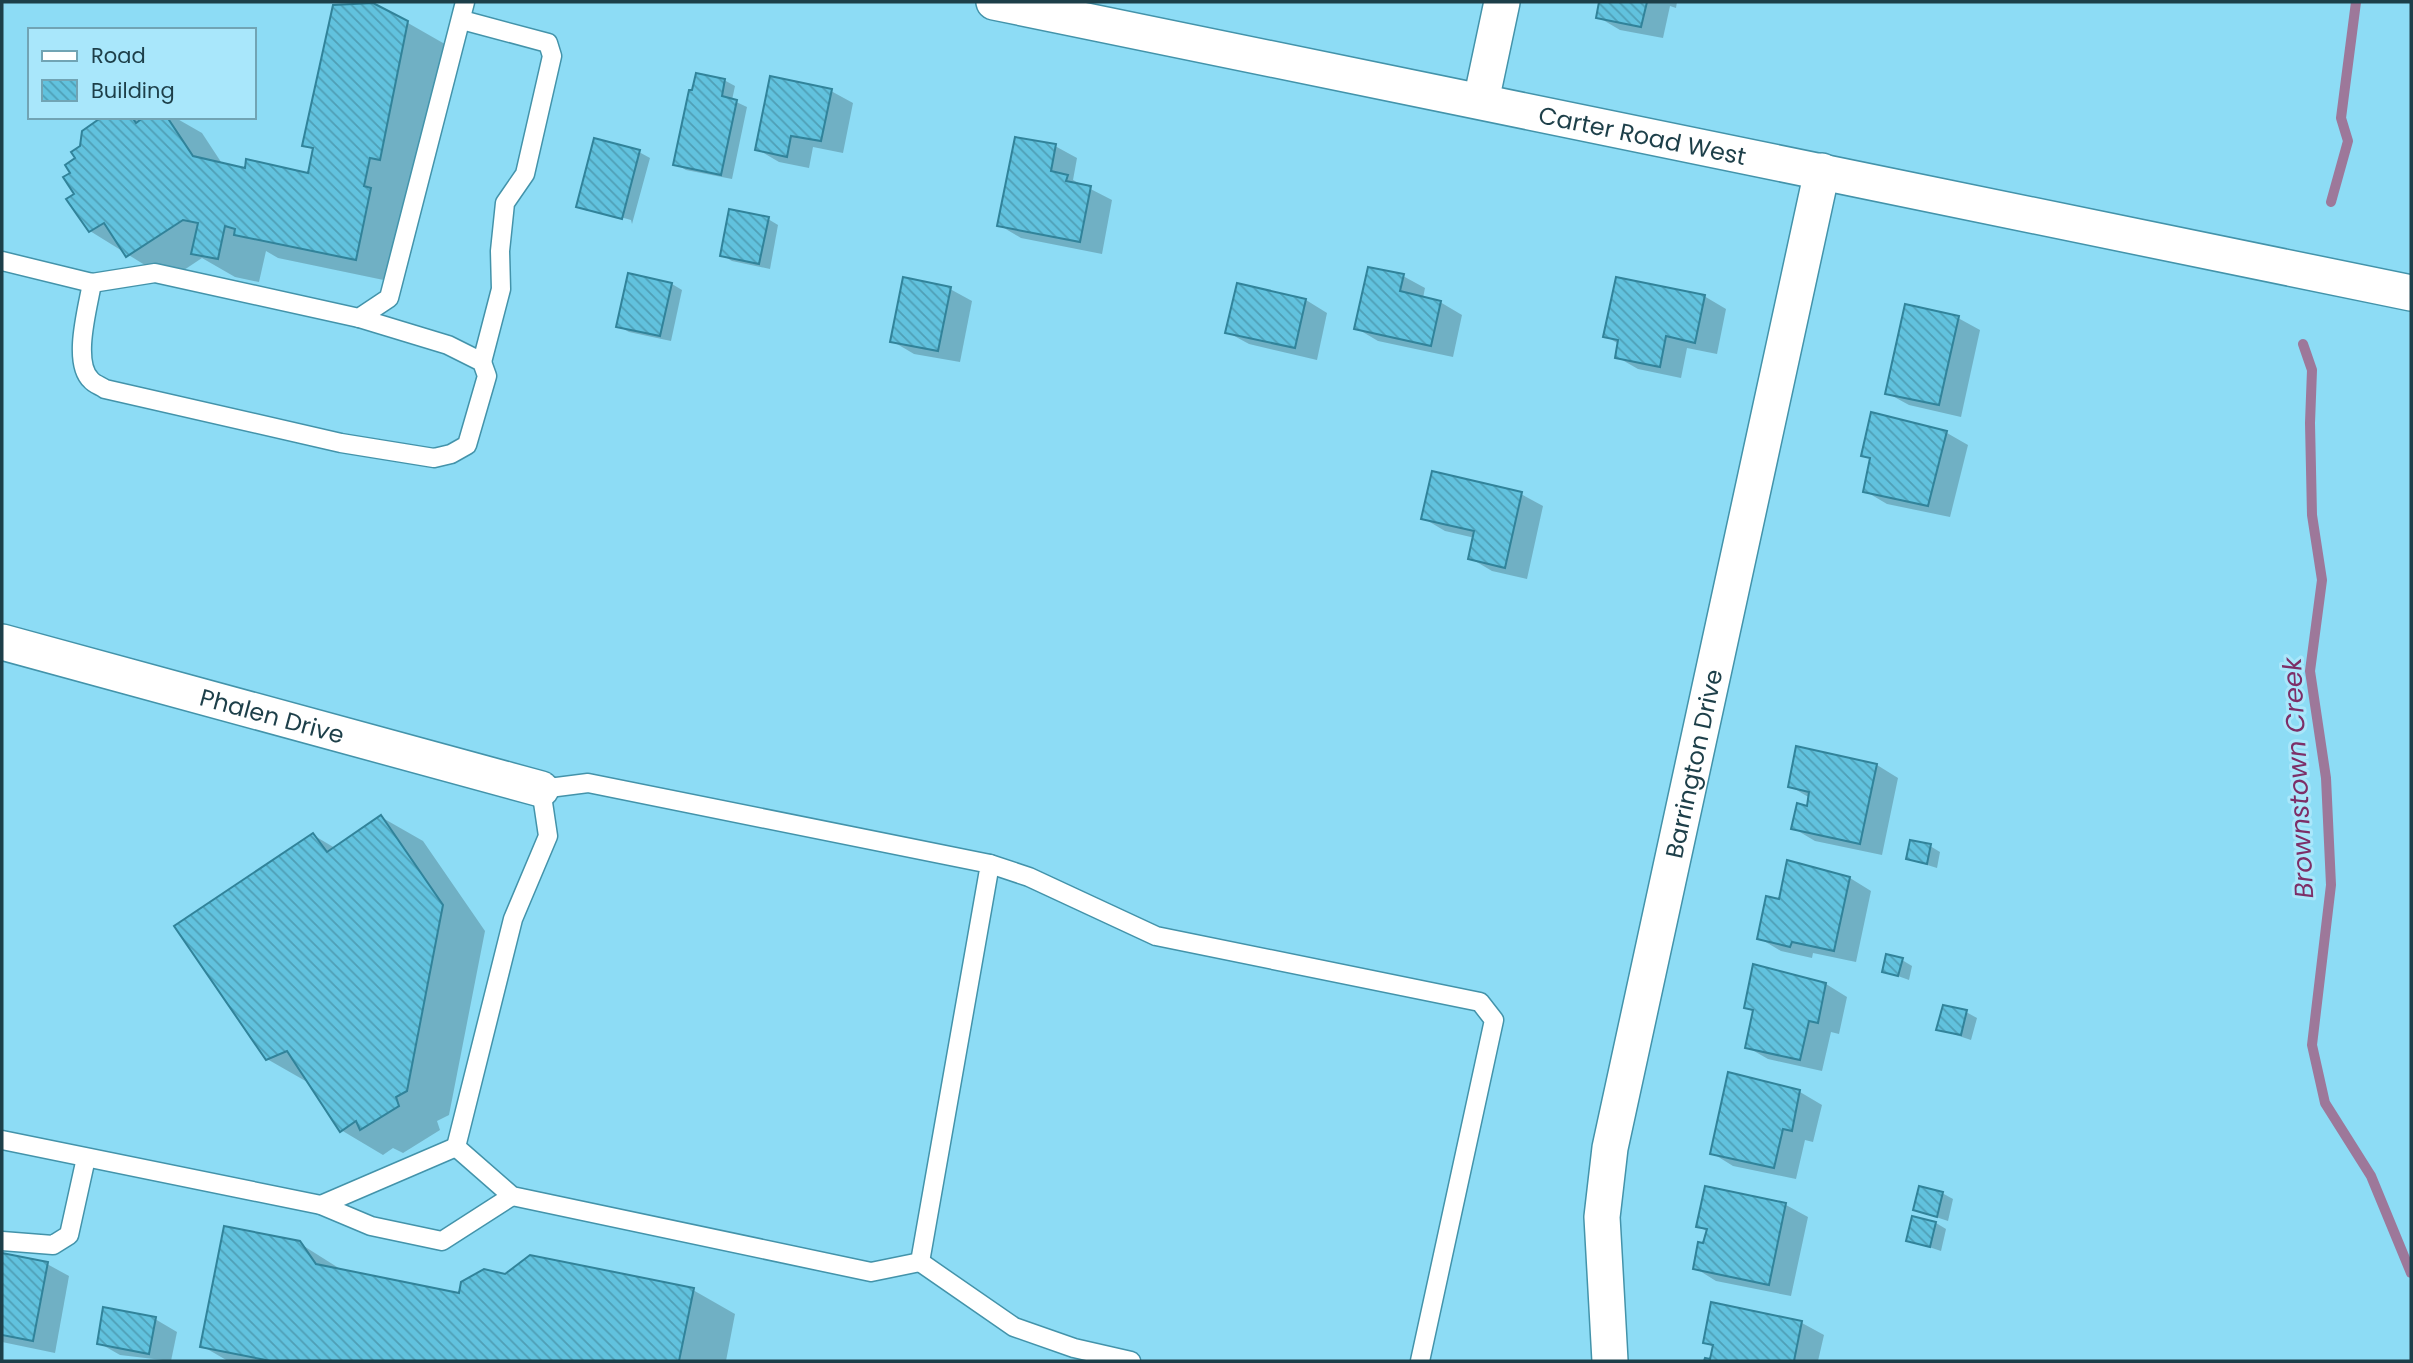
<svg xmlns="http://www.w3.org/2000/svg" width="2413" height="1363" font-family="Poppins,sans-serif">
<defs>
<pattern id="building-back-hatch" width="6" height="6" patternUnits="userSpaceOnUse" patternTransform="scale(1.75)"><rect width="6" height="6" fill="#61c2de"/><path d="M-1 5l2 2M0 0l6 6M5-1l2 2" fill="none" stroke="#4f9fb6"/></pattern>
</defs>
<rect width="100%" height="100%" fill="#8ddcf5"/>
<g fill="#0003">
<path d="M1601 2H1677L1676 8 1670 6 1663 38 1620 30 1598 17Z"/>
<path d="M408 23 450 47 398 283 278 258 266 251 259 282 235 277 202 258 169 280 90 231 77 195 125 117 140 121 148 117H174L202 133 223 165 246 170 309 175 314 150 304 145Z"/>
<path d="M724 80 735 86 732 100 747 107 732 179 686 170 675 164Z"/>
<path d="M831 91 853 103 843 153 813 147 809 168 779 162 757 149Z"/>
<path d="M1055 146 1077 158 1073 180 1112 200 1102 254 1021 238 999 225Z"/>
<path d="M639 152 650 158 632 224 631 220 587 208V211L578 206Z"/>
<path d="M768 219 778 225 770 269 732 261 722 255Z"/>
<path d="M1403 276 1425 288 1423 298 1440 302 1462 315 1453 357 1378 341 1356 328Z"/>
<path d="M672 284 682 290 671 341 629 332 618 326Z"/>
<path d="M950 289 972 301 960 362 914 354 892 341Z"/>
<path d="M1704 296 1726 309 1717 354 1687 348 1681 378 1638 369 1617 357 1619 344 1605 336Z"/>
<path d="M1306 300 1327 313 1317 360 1249 344 1227 332Z"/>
<path d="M1958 318 1980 330 1961 417 1909 405 1887 393Z"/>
<path d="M1914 426 1947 433 1968 445 1950 517 1887 504 1865 491 1872 460 1863 455Z"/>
<path d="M1521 494 1543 506 1527 579 1492 571 1470 558 1475 538 1445 531 1423 518Z"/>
<path d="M1877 765 1898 778 1882 855 1815 841 1793 828 1808 808 1810 798 1790 786Z"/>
<path d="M381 817 423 841 485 931 449 1115 437 1121 440 1130 403 1153 393 1148 383 1155 341 1130 309 1083 267 1059 313 835 335 848Z"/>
<path d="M1930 846 1940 852 1937 868 1908 859Z"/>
<path d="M1850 878 1871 891 1856 962 1813 953 1812 958 1781 951 1759 938 1780 901Z"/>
<path d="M1902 960 1912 966 1909 980 1884 971Z"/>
<path d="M1826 984 1847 997 1839 1034 1831 1032 1822 1071 1768 1059 1747 1047 1754 1012 1746 1007Z"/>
<path d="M1966 1012 1977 1018 1971 1040 1938 1029Z"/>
<path d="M1771 1086 1800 1092 1822 1105 1813 1142 1805 1140 1796 1179 1733 1166 1712 1153Z"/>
<path d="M1706 1188 1786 1205 1808 1217 1791 1296 1716 1281 1695 1268 1708 1232 1698 1226Z"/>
<path d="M1942 1193 1953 1199 1948 1221 1915 1210Z"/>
<path d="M1936 1223 1946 1229 1941 1251 1908 1240Z"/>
<path d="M299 1243 345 1272 461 1295 693 1290 735 1314 726 1361H228L202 1346Z"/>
<path d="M2 1255 47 1264 69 1276 55 1353 2 1342Z"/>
<path d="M1713 1304 1802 1323 1824 1335 1818 1361H1706H1711L1715 1348 1705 1342Z"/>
<path d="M155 1319 177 1332 171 1361 120 1355 99 1343Z"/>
</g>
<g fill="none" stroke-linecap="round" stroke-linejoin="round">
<g stroke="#9d789a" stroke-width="10">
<path d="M2331 202 2348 141 2341 118 2356 2"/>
<path d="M2303 344 2312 370 2310 423 2312 515 2322 580 2310 671 2326 778 2331 885 2312 1045 2325 1103 2371 1176 2411 1273"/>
</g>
</g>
<g fill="url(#building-back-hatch)" stroke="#31839a" stroke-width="2">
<path d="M1599 2H1647L1641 27 1596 18Z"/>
<path d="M373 3 408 21 380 160 370 158 364 186 371 188 356 260 234 235 235 229 225 226 218 259 191 254 198 223 183 220 126 257 104 223 89 232 66 199 74 194 63 177 70 173 65 165 75 158 71 152 80 146 82 131 102 117H132L136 123 144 117H167L193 156 245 168 246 159 308 173 313 148 302 146 333 5Z"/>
<path d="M696 73 725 79 722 96 737 100 721 175 673 165 689 90H692Z"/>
<path d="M770 76 832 89 821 141 791 136 787 157 755 150Z"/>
<path d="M1015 137 1056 144 1051 171 1068 175 1066 181 1091 186 1080 242 997 226Z"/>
<path d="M594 138 640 150 622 219 576 207Z"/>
<path d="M729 209 769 217 759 264 720 256Z"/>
<path d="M1368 267 1404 274 1400 291 1441 301 1431 346 1354 329Z"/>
<path d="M628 273 672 283 660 336 616 327Z"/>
<path d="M903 277 951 287 938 351 890 342Z"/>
<path d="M1616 277 1705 295 1695 343 1666 336 1660 367 1615 358 1618 340 1603 337Z"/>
<path d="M1237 283 1306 299 1295 348 1225 333Z"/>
<path d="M1905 304 1959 316 1939 405 1885 394Z"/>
<path d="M1871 412 1947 431 1928 506 1863 492 1870 458 1861 456Z"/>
<path d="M1432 471 1522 492 1505 568 1468 559 1474 531 1421 519Z"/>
<path d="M1796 746 1877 764 1860 844 1791 829 1797 803 1807 806 1809 792 1788 787Z"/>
<path d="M381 815 443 905 407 1091 396 1097 399 1106 360 1130 356 1121 340 1132 287 1051 266 1060 174 926 313 833 327 852Z"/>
<path d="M1910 840 1931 844 1927 864 1906 859Z"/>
<path d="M1787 860 1850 877 1834 951 1792 942 1790 947 1757 939 1766 896 1779 899Z"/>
<path d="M1886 954 1903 958 1898 976 1882 972Z"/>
<path d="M1753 964 1826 983 1818 1023 1809 1021 1800 1060 1745 1048 1753 1010 1744 1008Z"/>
<path d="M1943 1005 1967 1010 1961 1035 1936 1030Z"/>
<path d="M1728 1072 1800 1090 1792 1131 1783 1129 1774 1168 1710 1154Z"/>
<path d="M1705 1186 1786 1203 1769 1285 1693 1269 1698 1242 1703 1243 1707 1229 1696 1227Z"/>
<path d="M1919 1186 1943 1192 1937 1217 1913 1210Z"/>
<path d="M1912 1216 1936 1222 1930 1247 1906 1241Z"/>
<path d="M224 1226 300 1241 316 1264 459 1293 461 1282 484 1269 505 1274 530 1255 694 1288 679 1361H271L200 1347Z"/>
<path d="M2 1253 48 1262 33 1341 2 1335Z"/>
<path d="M1711 1302 1802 1321 1794 1361H1704L1705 1358 1710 1359 1713 1345 1703 1343Z"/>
<path d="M103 1307 156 1317 149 1354 97 1344Z"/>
</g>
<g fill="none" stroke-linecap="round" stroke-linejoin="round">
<defs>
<g id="lane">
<path d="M462 20 548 43 552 56 525 174 505 203 500 251 501 289 482 362"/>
<path d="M2 261 92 283 155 273 359 318 389 298 465 2"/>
<path d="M92 283C88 307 72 362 91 380 94 384 101 386 105 389L341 443 434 458 451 454 467 445 487 376 482 362 448 345 359 318"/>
<path d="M588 783 990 864 920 1262 871 1272 512 1196 456 1147 513 919 548 836 541 789Z"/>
<path d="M990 864 1029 877 1156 936 1480 1002 1494 1020 1420 1361"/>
<path d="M2 1140 321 1205 371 1226 442 1241 512 1196"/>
<path d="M321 1205 456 1147"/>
<path d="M2 1241 53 1245 69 1235 86 1158"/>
<path d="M920 1262 1014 1327 1074 1348 1131 1361"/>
</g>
<g id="street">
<path id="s1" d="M994 2 2411 293"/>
<path d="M1481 101 1502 2"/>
<path id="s2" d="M2 642 541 789"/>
<path id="s3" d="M1610 1361 1602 1217 1610 1148 1822 171"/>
</g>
</defs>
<use href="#lane" stroke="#4393aa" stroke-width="21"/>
<use href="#street" stroke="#4393aa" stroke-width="38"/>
<use href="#lane" stroke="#fff" stroke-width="18"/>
<use href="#street" stroke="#fff" stroke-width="35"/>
</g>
<g text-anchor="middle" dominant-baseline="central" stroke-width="6" stroke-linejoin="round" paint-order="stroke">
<g font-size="24" fill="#1d3f49" stroke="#a9e7fb">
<text stroke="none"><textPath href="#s1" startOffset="662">Carter Road West</textPath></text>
<text stroke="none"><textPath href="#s2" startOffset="280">Phalen Drive</textPath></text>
<text stroke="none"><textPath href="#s3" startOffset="607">Barrington Drive</textPath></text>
</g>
<g font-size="26" font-style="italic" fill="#7d2e67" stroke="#a9e7fb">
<text transform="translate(2298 778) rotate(-93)">Brownstown Creek</text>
</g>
</g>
<rect width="2413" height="1363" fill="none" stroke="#1d3f49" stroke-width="7"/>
<rect x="28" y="28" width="228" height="91" fill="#a9e7fb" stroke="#71a4b4" stroke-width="2"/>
<rect x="42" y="51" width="35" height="10" fill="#ffffff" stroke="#71a4b4" stroke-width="2"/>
<text x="91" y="63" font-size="21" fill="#1d3f49">Road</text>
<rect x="42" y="80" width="35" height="21" fill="url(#building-back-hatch)" stroke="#71a4b4" stroke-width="2"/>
<text x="91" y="98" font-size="21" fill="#1d3f49">Building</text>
</svg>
